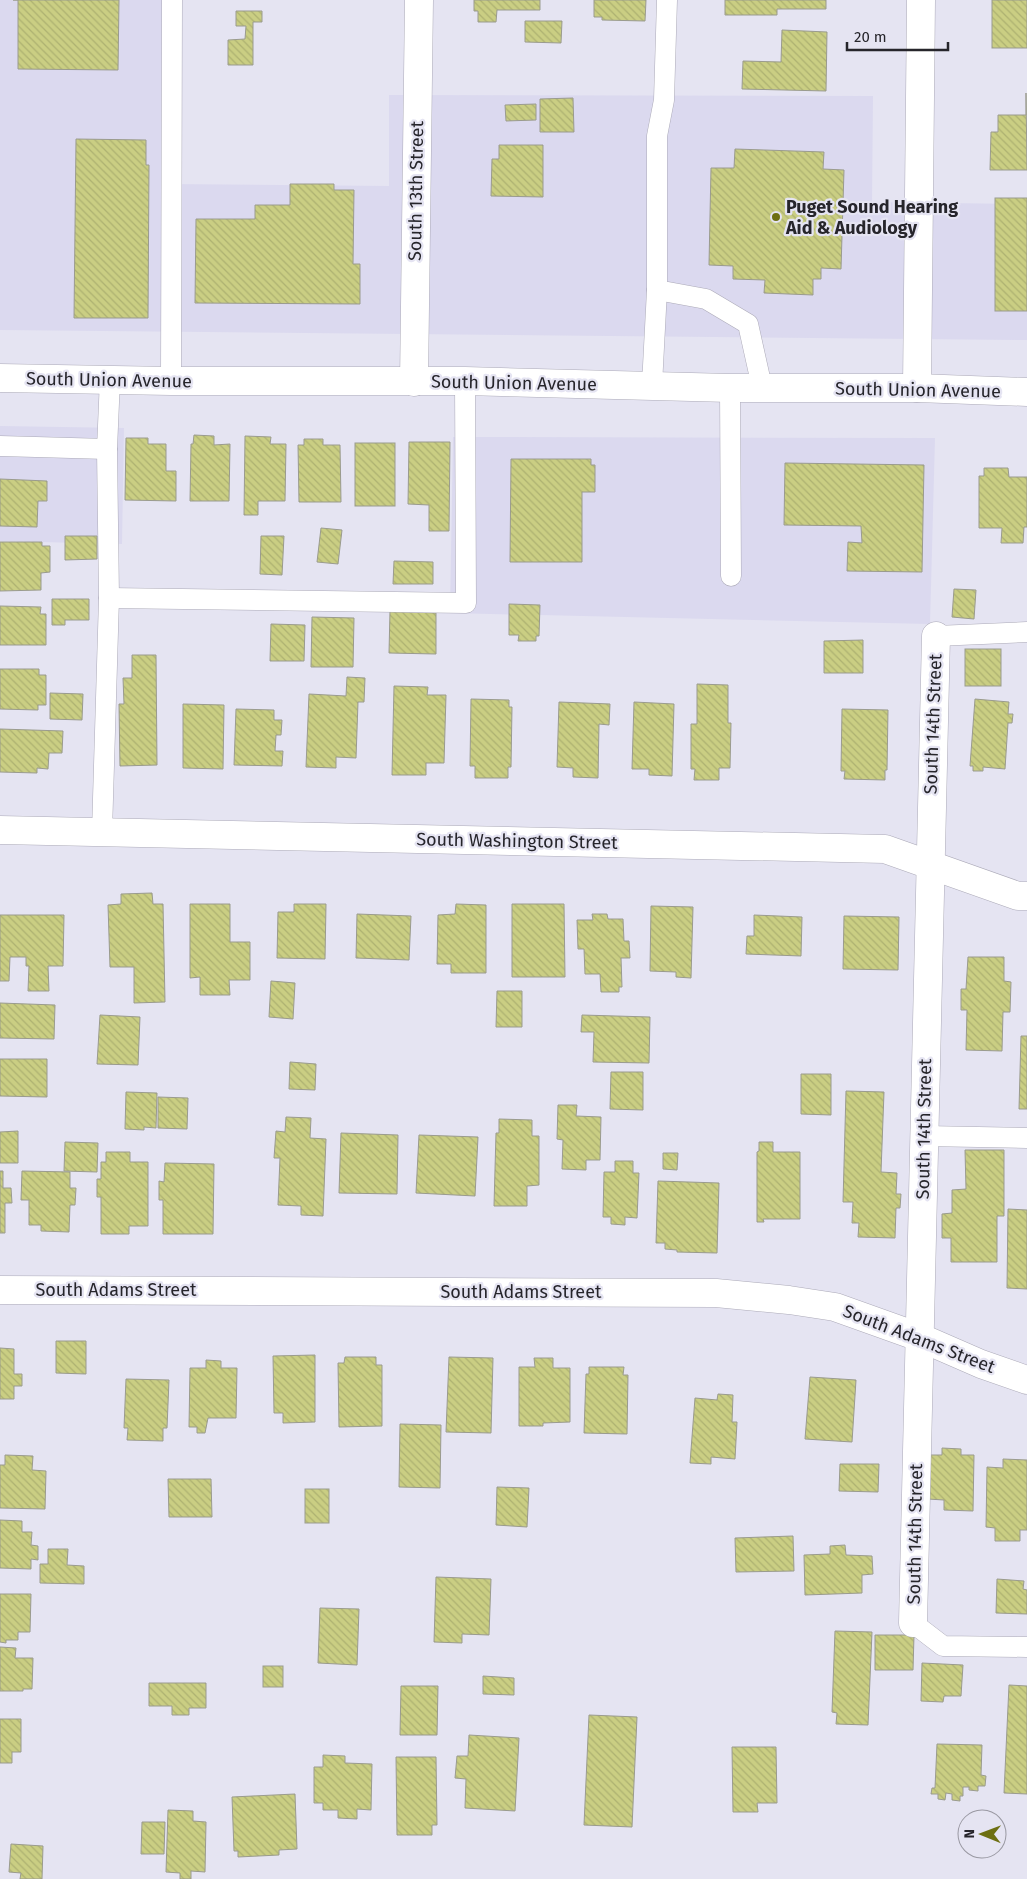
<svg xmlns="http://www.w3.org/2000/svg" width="1027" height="1879" font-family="'Fira Sans',sans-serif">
<defs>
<pattern id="building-back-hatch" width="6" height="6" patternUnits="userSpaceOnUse" patternTransform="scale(1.25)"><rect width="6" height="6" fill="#cace83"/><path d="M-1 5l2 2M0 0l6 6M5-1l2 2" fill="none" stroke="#adb171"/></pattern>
</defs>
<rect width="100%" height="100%" fill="#e5e4f2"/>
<g fill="#dbd9ef">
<path d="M0 0H167L165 184 389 186V95L873 96 872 202 1027 204V340L0 330Z"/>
<path d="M0 426 124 428 122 544 0 541Z"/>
<path d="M453 437 935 438 930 624 450 613Z"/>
</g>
<g fill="url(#building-back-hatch)" stroke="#9a9b8e">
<path d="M13 0H119L118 70 18 69V0Z"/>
<path d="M474 0H540V10H497L496 22H478V11H474Z"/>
<path d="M594 0H646L645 21 602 20V17H594Z"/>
<path d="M725 0H826V9H777V15H725Z"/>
<rect x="992" y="0" width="35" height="48"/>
<path d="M236 11H262V22H253V65H228V40L245 39 246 26H236Z"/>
<path d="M525 21H562L561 43 525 42Z"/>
<path d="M782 30 827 32 826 91 742 89 743 61 781 62Z"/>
<path d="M1026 93 1027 170H990L991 132H998V115H1026Z"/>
<path d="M573 98 574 132H540V99Z"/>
<path d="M536 104V120L506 121 505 105Z"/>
<path d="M76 139 146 140V165H149L148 318H74Z"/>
<path d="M499 145H543V197L491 196 492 159H499Z"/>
<path d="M735 149 824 152 823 169 844 170 841 269 821 268V279H813V295L764 293 765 280 733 279V266L709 265 711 168H734Z"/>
<path d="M290 184H334V190H354L353 264H360V304L195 303 196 219H255V205H290Z"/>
<rect x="995" y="198" width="32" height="113"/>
<path d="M194 435 214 436V445L230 444 229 501H190L191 444H193Z"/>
<path d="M245 436 271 437 270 444H286L285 501H258V515H244Z"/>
<path d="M126 438H148V444H166V471H176V501L125 500Z"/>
<path d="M304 439H323V445H340L341 502H299L298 445H304Z"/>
<path d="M409 442H450L449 531H429V505L408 504Z"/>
<rect x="355" y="443" width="40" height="63"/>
<path d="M511 459H591V465H595V492H582V562H510Z"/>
<path d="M785 463 924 465 922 572 847 571 848 542 862 543 861 526 784 525Z"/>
<path d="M984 468H1008L1009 477H1027V527H1024L1023 543H1001L1002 528H979V476H984Z"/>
<path d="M0 479 47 481V501H38L37 527 0 526Z"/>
<path d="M321 528 342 530 338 564 317 562Z"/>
<path d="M65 536H97V559L65 560Z"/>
<path d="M261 536H284L282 575 260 574Z"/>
<path d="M0 542H42V546H50V572L41 573V590L0 591Z"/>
<path d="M394 561 433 562V584H393Z"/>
<path d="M954 589 976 590 974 619 952 617Z"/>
<path d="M52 599H89V620H65V625H52Z"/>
<path d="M509 604 540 605 539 636H536V641H518L519 635H509Z"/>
<path d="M0 606 41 607 40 614H46V645H0Z"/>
<path d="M390 611 436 613V654L389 653Z"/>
<path d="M312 617 354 618 353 667H311Z"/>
<path d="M271 624 305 625 304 661H270Z"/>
<path d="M863 640V673H824V641Z"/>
<rect x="965" y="649" width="36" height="37"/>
<path d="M132 655H156L157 765 120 766 119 704H124L123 678H132Z"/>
<path d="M0 669H39V675H46V705H38V710L0 709Z"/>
<path d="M347 677 365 678 364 702H358L356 758 336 757V768L306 767 309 694 346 696Z"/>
<path d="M697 684 728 685V723H731L730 768H719V780H694L695 769H691V724H697Z"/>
<path d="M394 686 428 687 427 695H446L444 763H426V775H392Z"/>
<path d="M50 693 83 694 82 720 50 719Z"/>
<path d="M471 699 509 700V707H512L511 767H508V778H475V766H470Z"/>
<path d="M975 699 1009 702 1008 714H1013L1012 723H1008L1005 769 983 767V771H973V766H970Z"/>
<path d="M559 702 610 704 609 725 599 724 598 778 573 777V768L557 767Z"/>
<path d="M634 702 674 704 672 776 649 775V769H632Z"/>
<path d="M183 704 224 705 223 769 183 768Z"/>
<path d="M236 709 274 710V720H282L281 735H276L275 751H283L282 766 234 765Z"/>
<path d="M842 709 888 710 887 770H885V780L844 779 845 771H841Z"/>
<path d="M0 729 63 731 62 753H49L48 769 37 768V773L0 772Z"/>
<path d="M152 893 153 904H163L165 1002 134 1003V967H110L108 905 121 904V894Z"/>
<path d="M190 904H230V942H250V980H229L230 995H200V977L190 978Z"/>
<path d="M294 904H326L325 959 277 958 278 912H294Z"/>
<path d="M456 904 486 905V973H451V964H437L438 915 455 914Z"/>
<path d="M512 904H564L565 977H512Z"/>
<path d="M651 906 693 907 691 978 676 977V972L650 971Z"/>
<path d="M357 914 411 916 409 960 356 958Z"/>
<path d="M592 914H607L608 919H623L624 941H629L630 958H621L622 987H619V992H601L600 974H585L584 949H578L577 920H593Z"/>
<path d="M0 915H64L63 966H48L49 991H28L29 966H26V957H10L9 981H0Z"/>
<path d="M754 915 802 917 801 956 746 954 747 936H754Z"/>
<path d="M844 916 899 917 898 970 843 969Z"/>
<path d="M968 957H1004V981L1011 982 1010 1012H1003L1002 1051 966 1050 967 1010H961V989H966Z"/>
<path d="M271 981 295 983 293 1019 269 1017Z"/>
<path d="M497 991H522V1027H496Z"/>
<path d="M0 1003 55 1005 54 1039 0 1038Z"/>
<path d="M100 1015 140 1017 138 1065 97 1064Z"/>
<path d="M582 1015 650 1017 649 1063 593 1062 594 1032H581Z"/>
<path d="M1021 1036H1027V1109H1019Z"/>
<path d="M0 1059H47V1097L0 1096Z"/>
<path d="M290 1062 316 1064 315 1090 289 1089Z"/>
<path d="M611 1072H643V1110L610 1109Z"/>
<path d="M801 1074H831V1115L801 1114Z"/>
<path d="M846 1091 884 1092 881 1172 897 1173 896 1194H901L900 1208H896L895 1238 858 1237 859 1223H852L853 1202H843Z"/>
<path d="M126 1092 157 1093 156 1128 144 1127V1130L125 1129Z"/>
<path d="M158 1097 188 1098 187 1129 158 1128Z"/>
<path d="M558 1105H577L576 1116 601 1117 600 1160H586V1170L562 1169 563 1140 557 1139Z"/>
<path d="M286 1117 311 1118 310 1138 326 1139 323 1216 301 1215V1206L278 1205 280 1158H274L276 1131 285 1132Z"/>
<path d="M499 1119 532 1120V1136H539V1185L527 1186V1206H494L496 1133H499Z"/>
<path d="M18 1131V1163H0V1132Z"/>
<path d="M341 1133 398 1135 397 1194 339 1193Z"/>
<path d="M419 1135 478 1137 475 1196 416 1193Z"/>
<path d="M65 1142 98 1143 97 1172 64 1171Z"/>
<path d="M759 1142H773V1152H800V1219H763L764 1222H757V1152L759 1151Z"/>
<path d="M965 1150H1004V1216H997V1262H951V1238H942V1214L952 1213V1190L966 1189Z"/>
<path d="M106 1152H130V1162H148V1226H129V1234H101V1197H97V1179H101V1162H106Z"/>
<path d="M663 1153H678L677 1170 663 1169Z"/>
<path d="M615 1161H633V1173H639L637 1218 625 1217V1225L611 1224V1217H603L604 1172H615Z"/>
<path d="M165 1163 214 1164 213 1234H163V1200H159V1181L164 1182Z"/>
<path d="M0 1171H3V1188H11L12 1203H5V1233H0Z"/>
<path d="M22 1171 70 1172V1188H76L75 1205H70L69 1232 41 1231V1225H29V1200H21Z"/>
<path d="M658 1181 719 1183 717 1253 677 1252V1250L665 1249V1243H656Z"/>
<path d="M1008 1209 1027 1210V1289L1007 1288Z"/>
<path d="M56 1341H86V1374L56 1373Z"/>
<path d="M0 1348 14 1349V1374H22V1386H14V1399H0Z"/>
<path d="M315 1355V1422L283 1423V1413H274L273 1356Z"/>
<path d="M345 1357H376V1365H382V1426L339 1427 338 1363H344Z"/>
<path d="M449 1357 493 1358 491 1433 446 1432Z"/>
<path d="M534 1358H553V1368H570V1422L543 1423V1426H519V1367H535Z"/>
<path d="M206 1360 221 1361V1368H237L236 1418H208L205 1433H197V1427H189L190 1368H206Z"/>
<path d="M589 1367H624L623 1375H628L627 1434 584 1433 586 1374H589Z"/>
<path d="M810 1377 856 1380 852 1442 805 1439Z"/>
<path d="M126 1379 169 1380 167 1428H163V1441L127 1440 128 1428H124Z"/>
<path d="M718 1394 733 1395 732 1422H737L735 1459 711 1457V1464L690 1463 695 1398 717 1400Z"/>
<path d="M400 1424 441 1425 440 1488 399 1487Z"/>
<path d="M942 1448 961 1449V1455H974L973 1511 944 1510V1500L928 1499V1455H942Z"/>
<path d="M5 1455 33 1456 32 1470 46 1471 45 1509 0 1508V1465H5Z"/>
<path d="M1003 1459 1027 1460V1530H1020V1541H995V1528L986 1527 987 1467 1003 1468Z"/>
<path d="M840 1464H879L878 1492 839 1491Z"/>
<path d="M168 1479H211L212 1517H169Z"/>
<path d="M497 1487 529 1488 527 1527 496 1525Z"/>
<rect x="305" y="1489" width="24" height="34"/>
<path d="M0 1520 22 1521V1532H32L31 1545 38 1546V1560L31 1559V1569L0 1568Z"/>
<path d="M793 1536 794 1571 736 1572 735 1538Z"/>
<path d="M845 1545 846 1555 872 1556 873 1574 862 1575V1593L805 1595 804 1555 830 1554V1546Z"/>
<path d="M48 1549H68L67 1565 84 1566V1584L40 1583V1564H48Z"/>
<path d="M436 1577 491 1579 489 1635 462 1634V1643L434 1642Z"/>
<path d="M997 1579 1024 1581 1023 1589 1027 1590V1614L996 1613Z"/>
<path d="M0 1594H31L30 1632H18V1640H6V1643L0 1642Z"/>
<path d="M320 1608 359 1609 357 1665 318 1663Z"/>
<path d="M835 1631 872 1632 868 1725 836 1724 837 1713 832 1712Z"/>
<path d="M875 1635H914L913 1670H875Z"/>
<path d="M0 1647 16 1648 15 1658H33L32 1689H23V1691H0Z"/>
<path d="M922 1663 963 1665 961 1696H944L943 1702 921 1701Z"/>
<rect x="263" y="1666" width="20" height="21"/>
<path d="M483 1676 514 1678V1695L483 1694Z"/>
<path d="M149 1683H206V1708H189V1715H172V1706H149Z"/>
<path d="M1009 1685 1027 1686V1794L1004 1793Z"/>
<path d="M401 1686H438L437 1735H400Z"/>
<path d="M589 1715 637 1717 632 1827 584 1825Z"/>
<path d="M0 1719H21V1752H12V1763H0Z"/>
<path d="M469 1735 519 1738 515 1811 465 1808 466 1779 455 1778 457 1756H468Z"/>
<path d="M937 1744 982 1745 981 1775 986 1776 985 1786H978V1791L969 1790V1787H963V1796H960V1801L952 1800V1794L946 1793 945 1800 938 1799V1794H931L932 1788H935Z"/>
<path d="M732 1747H776L777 1803H757L758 1812H733Z"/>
<path d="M323 1755 345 1756V1763L372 1764 371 1810 357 1809V1819L338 1818V1810H323V1803H314V1767H323Z"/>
<path d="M396 1757H436L437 1825H432V1835H397Z"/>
<path d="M295 1794 297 1849 279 1850V1855L238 1857V1851H234L232 1797Z"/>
<path d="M168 1810 193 1811V1821L206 1822 205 1872 191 1871V1879H180V1873L166 1872Z"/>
<path d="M142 1822H165L164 1854H141Z"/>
<path d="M11 1844 43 1846 42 1879H20L21 1873 9 1872Z"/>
</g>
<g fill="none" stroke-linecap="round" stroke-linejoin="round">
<defs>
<g id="service">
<path d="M657 290 706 299 748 324 762 387"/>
<path d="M171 381 172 0"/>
<path d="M652 385 657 290V136L664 100 667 0"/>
<path d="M730 388 731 576"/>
<path d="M0 446 107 449"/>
<path d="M109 598 466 603 465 381"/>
<path d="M936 636 1027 632"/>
<path d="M102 832 109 598 107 449 110 379"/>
<path d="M924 1136 1027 1138"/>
<path d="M913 1623 943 1646 1027 1647"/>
</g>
<g id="minor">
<path d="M414 382 419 0"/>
<path d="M917 388 921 0"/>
<path d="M0 830 885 849 1018 896H1027"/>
<path d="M0 1290 716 1293 789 1300 835 1307 919 1337 981 1364 1027 1380"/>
<path d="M913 1623 936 636"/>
</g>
<path id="secondary" d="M0 378 171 381H465L730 388H917L1027 392"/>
</defs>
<use href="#service" stroke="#acaab8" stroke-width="21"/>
<use href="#minor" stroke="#acaab8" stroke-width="29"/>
<use href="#secondary" stroke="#acaab8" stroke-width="29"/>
<use href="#service" stroke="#fff" stroke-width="20"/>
<use href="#minor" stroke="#fff" stroke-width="28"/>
<use href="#secondary" stroke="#fff" stroke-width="28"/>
</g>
<circle fill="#6d6f12" stroke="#e5e4f2" stroke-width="2" cx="776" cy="217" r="5"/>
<g text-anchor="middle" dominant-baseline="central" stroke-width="4.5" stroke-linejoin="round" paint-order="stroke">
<g font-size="18" fill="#26252b" stroke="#e5e4f2">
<text transform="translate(416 191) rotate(-89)">South 13th Street</text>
<text transform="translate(109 380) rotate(1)">South Union Avenue</text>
<text transform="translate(514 383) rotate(1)">South Union Avenue</text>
<text transform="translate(918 390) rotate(1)">South Union Avenue</text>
<text transform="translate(933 724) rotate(-88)">South 14th Street</text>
<text transform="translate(517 841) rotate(1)">South Washington Street</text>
<text transform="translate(924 1129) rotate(-89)">South 14th Street</text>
<text x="116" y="1290">South Adams Street</text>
<text x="521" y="1292">South Adams Street</text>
<text transform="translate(919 1339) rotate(21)">South Adams Street</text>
<text transform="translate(915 1534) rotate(-89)">South 14th Street</text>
</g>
<g font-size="18" font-weight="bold" fill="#26252b" stroke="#e5e4f2" text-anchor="start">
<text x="786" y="207">Puget Sound Hearing<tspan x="786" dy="21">Aid &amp; Audiology</tspan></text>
</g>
</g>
<g transform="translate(982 1834) rotate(271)"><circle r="24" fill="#e5e4f2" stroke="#9998a2"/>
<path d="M0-4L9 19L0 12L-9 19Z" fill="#6d6f12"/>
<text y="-8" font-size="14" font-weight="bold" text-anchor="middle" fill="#26252b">N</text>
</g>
<path d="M847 42v8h101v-8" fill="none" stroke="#26252b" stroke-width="2.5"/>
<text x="854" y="42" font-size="15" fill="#26252b" stroke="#e5e4f2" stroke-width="4" paint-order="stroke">20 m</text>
</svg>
